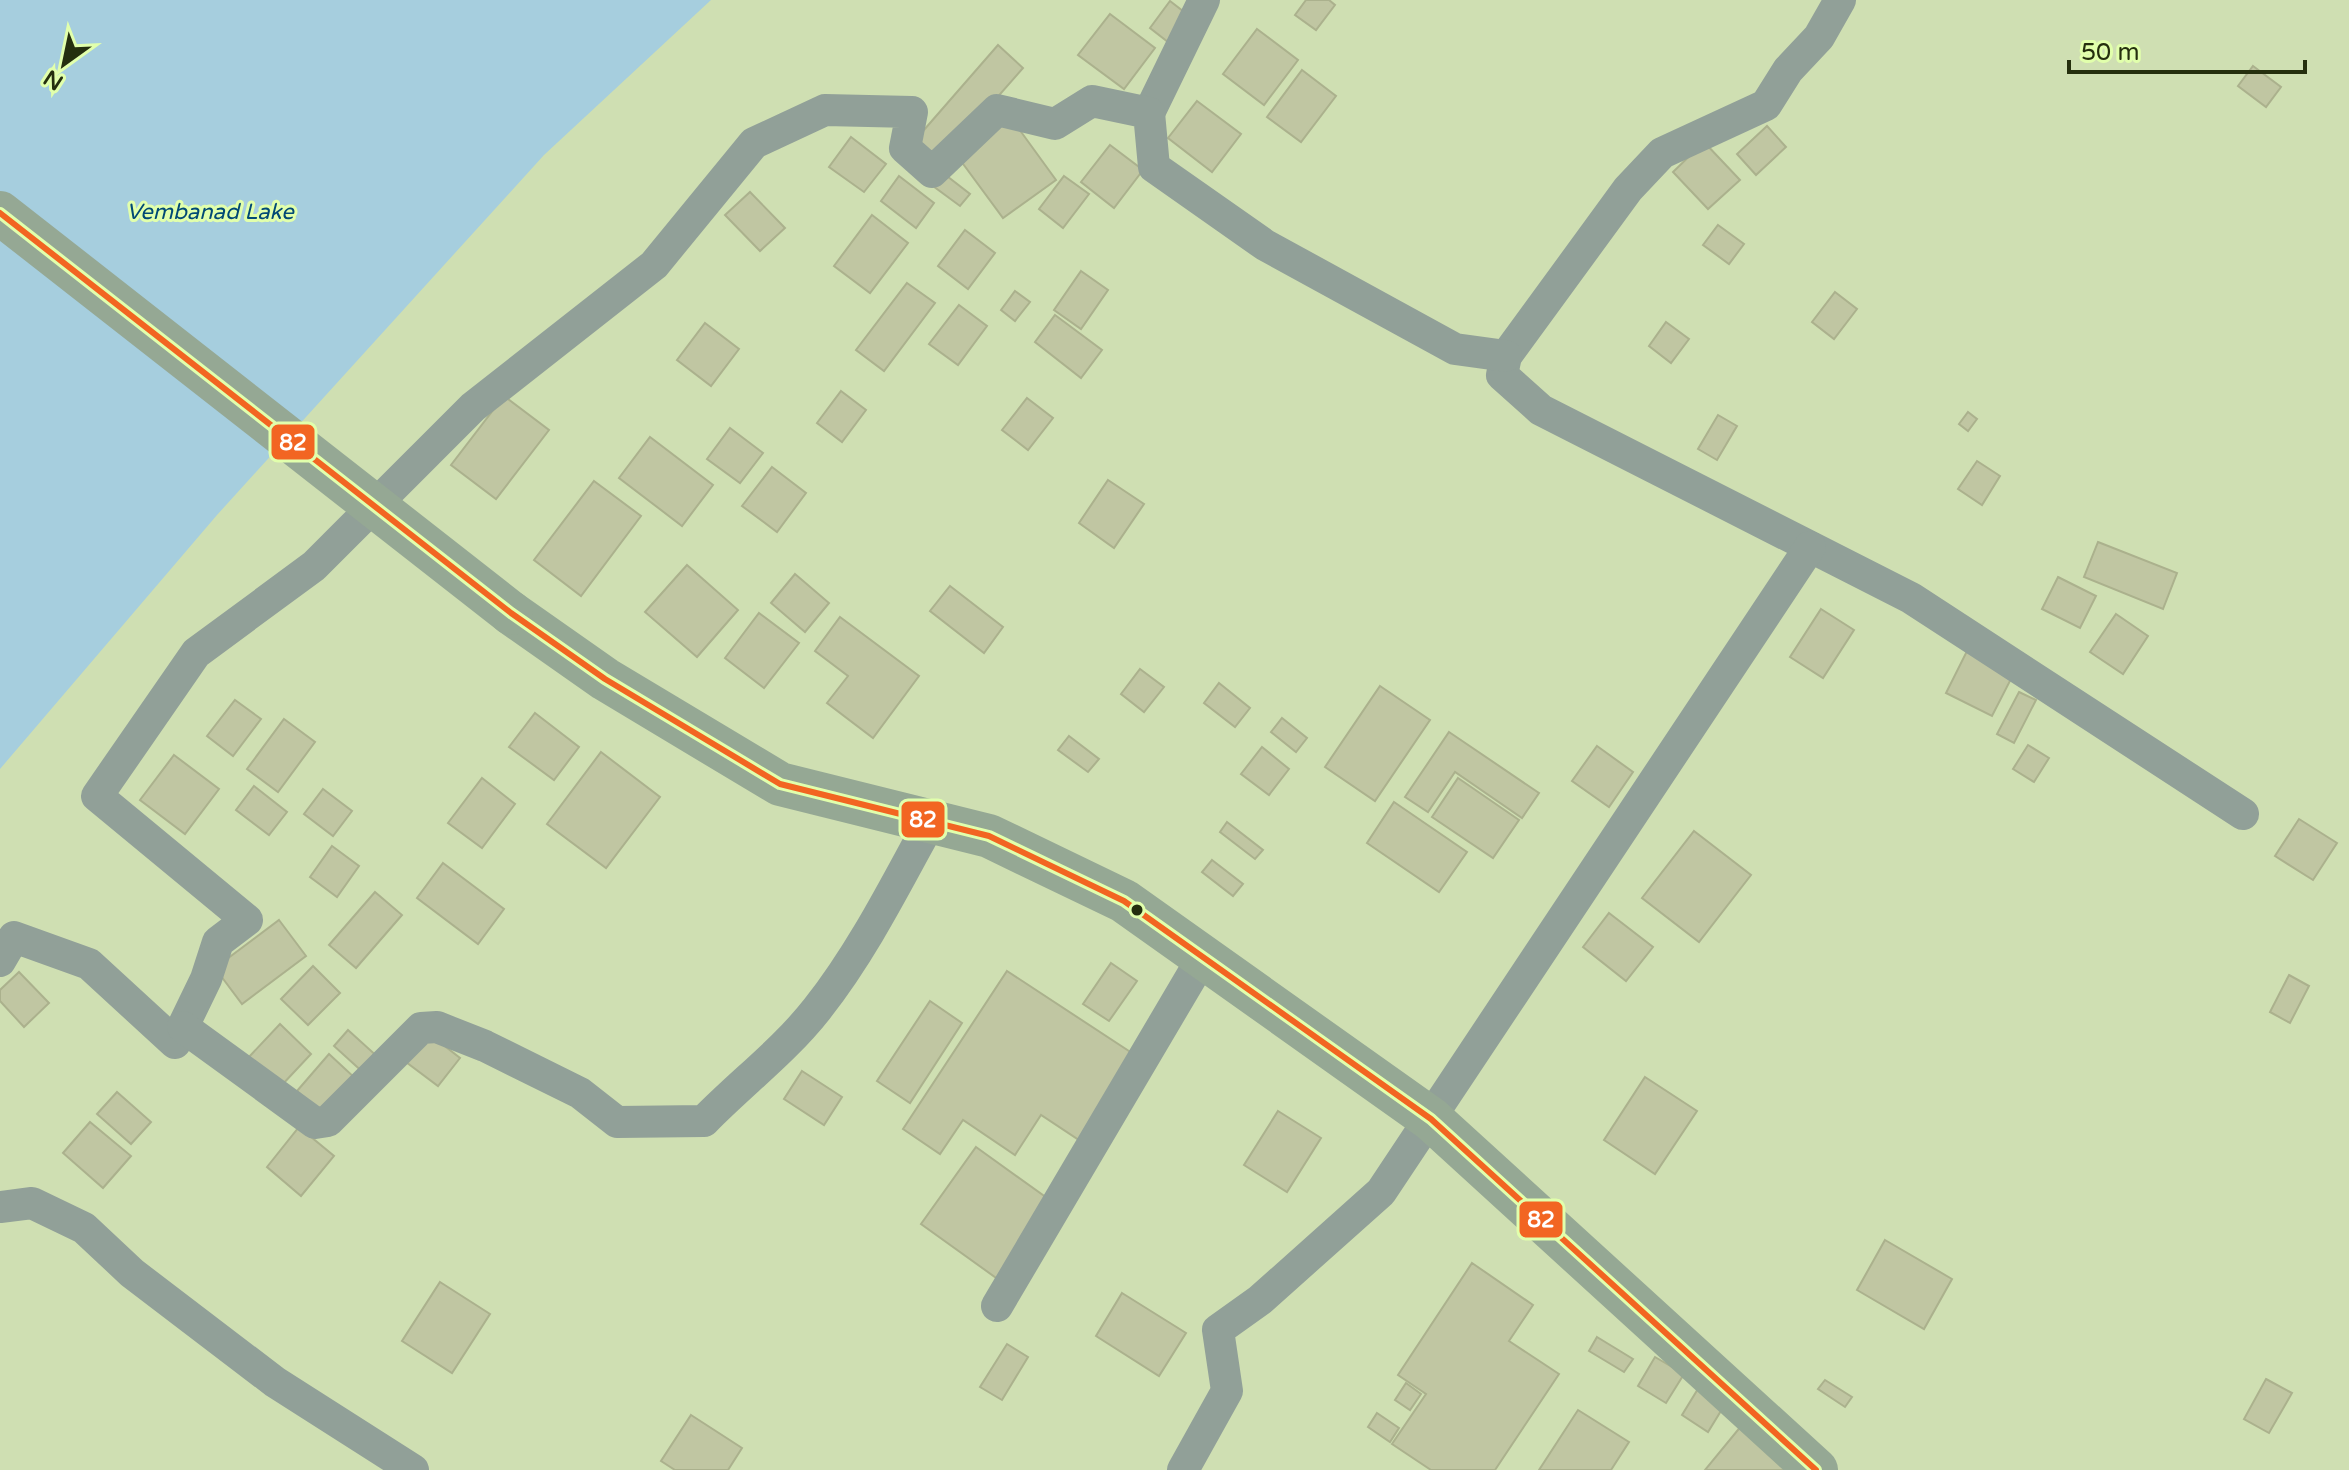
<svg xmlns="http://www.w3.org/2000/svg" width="2349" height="1470" font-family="'Varela Round',sans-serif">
<rect width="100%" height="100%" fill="#cfdfb2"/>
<path fill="#a6cede" d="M0 0H711L544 155 217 515 0 769Z"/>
<g fill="#c0c6a2" stroke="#abb18d" stroke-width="2">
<path d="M1306 0H1329L1335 5 1316 30 1295 15Z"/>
<path d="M1170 1 1188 15 1168 42 1150 28Z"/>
<path d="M1110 14 1155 48 1124 89 1078 55Z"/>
<path d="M1257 29 1298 60 1264 105 1223 74Z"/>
<path d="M998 45 1023 68 935 168 910 146Z"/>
<path d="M2253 66 2281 87 2266 107 2238 86Z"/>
<path d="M1302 70 1336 96 1301 142 1267 117Z"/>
<path d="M1197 101 1241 134 1212 172 1168 138Z"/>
<path d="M1011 118 1056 180 1003 218 958 157Z"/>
<path d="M1767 126 1786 147 1756 175 1737 154Z"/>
<path d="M851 137 886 164 864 192 829 167Z"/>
<path d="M1704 142 1740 180 1708 209 1673 172Z"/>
<path d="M1110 145 1143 170 1114 208 1081 182Z"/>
<path d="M943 173 970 194 960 206 933 186Z"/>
<path d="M899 176 934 203 916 228 881 201Z"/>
<path d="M1064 176 1089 194 1063 228 1039 209Z"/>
<path d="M750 192 785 228 760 251 725 215Z"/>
<path d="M872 215 908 243 870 293 834 266Z"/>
<path d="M1718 225 1744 244 1729 264 1703 245Z"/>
<path d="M965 230 995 253 968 289 938 266Z"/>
<path d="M1081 271 1108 290 1081 329 1054 310Z"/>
<path d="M907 283 935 303 884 371 856 350Z"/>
<path d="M1015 291 1030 302 1015 321 1001 310Z"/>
<path d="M1835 292 1857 309 1834 339 1812 322Z"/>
<path d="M959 305 987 326 958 365 929 344Z"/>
<path d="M1055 315 1102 350 1081 378 1035 342Z"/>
<path d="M1666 322 1689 339 1671 363 1649 346Z"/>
<path d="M705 323 739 349 711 386 677 360Z"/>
<path d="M841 391 866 410 842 442 817 423Z"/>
<path d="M504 396 549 430 496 499 451 465Z"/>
<path d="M1027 398 1053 418 1028 450 1002 430Z"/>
<path d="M1968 412 1977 419 1968 431 1959 424Z"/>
<path d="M1718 415 1737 426 1717 460 1698 449Z"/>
<path d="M730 428 763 453 740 483 707 459Z"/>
<path d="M650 437 713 485 682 526 619 478Z"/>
<path d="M1977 461 2000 476 1982 505 1958 489Z"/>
<path d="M772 467 806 493 777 532 742 506Z"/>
<path d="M1108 480 1144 504 1114 548 1079 523Z"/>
<path d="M594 481 641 516 581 596 534 560Z"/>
<path d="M2098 542 2177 573 2163 609 2084 577Z"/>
<path d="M687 565 738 610 697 657 645 612Z"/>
<path d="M795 574 829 603 805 632 771 603Z"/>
<path d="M2058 577 2096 596 2080 628 2042 609Z"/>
<path d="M950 586 1003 627 984 653 930 611Z"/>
<path d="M1821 609 1854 630 1823 678 1790 657Z"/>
<path d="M759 613 799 643 764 688 725 658Z"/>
<path d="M2116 614 2148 636 2123 674 2090 652Z"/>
<path d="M840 617 919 676 873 738 827 703 848 676 815 651Z"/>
<path d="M1967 651 2013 675 1992 716 1946 693Z"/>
<path d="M1140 669 1164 687 1144 712 1121 694Z"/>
<path d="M1219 683 1250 708 1235 727 1204 703Z"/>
<path d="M1380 686 1430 720 1375 801 1325 767Z"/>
<path d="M2019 692 2036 700 2014 743 1997 734Z"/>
<path d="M235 700 261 719 233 756 207 736Z"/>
<path d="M535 713 579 747 554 780 509 747Z"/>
<path d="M1282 718 1307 738 1296 752 1271 732Z"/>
<path d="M284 719 315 742 278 792 247 769Z"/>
<path d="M1449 732 1539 793 1522 818 1455 772 1428 812 1405 797Z"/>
<path d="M1069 736 1099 759 1088 772 1058 750Z"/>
<path d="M2028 745 2049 758 2034 782 2013 769Z"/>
<path d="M1597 746 1633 772 1609 807 1572 781Z"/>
<path d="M1262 747 1289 769 1269 795 1241 774Z"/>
<path d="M601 752 660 797 606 868 547 824Z"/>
<path d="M174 755 219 789 185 834 140 800Z"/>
<path d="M482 778 515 804 482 848 448 823Z"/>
<path d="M1458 778 1519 820 1493 858 1432 817Z"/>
<path d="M254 786 287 812 269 835 236 810Z"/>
<path d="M323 789 352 811 333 836 304 814Z"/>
<path d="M1394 802 1467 852 1439 892 1367 843Z"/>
<path d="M2299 819 2337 843 2313 880 2275 856Z"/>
<path d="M1227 822 1263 850 1255 859 1220 832Z"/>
<path d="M1694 831 1751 875 1699 942 1642 898Z"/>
<path d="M332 846 359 866 337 897 310 877Z"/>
<path d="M1212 860 1243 884 1233 896 1202 872Z"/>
<path d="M443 863 504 909 478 944 417 898Z"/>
<path d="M375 892 402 915 356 968 329 945Z"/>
<path d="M1609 913 1653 947 1626 981 1583 947Z"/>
<path d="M279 920 306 956 242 1004 215 968Z"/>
<path d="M1111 963 1137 981 1109 1021 1083 1004Z"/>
<path d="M313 966 340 993 308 1025 281 999Z"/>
<path d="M1007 971 1138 1057 1082 1142 1041 1115 1015 1155 963 1120 940 1154 903 1129Z"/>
<path d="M19 972 49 1003 24 1027 0 1001V990Z"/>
<path d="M2289 975 2309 986 2290 1023 2270 1012Z"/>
<path d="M930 1001 962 1023 910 1103 877 1081Z"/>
<path d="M280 1024 311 1054 280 1087 248 1058Z"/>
<path d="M348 1030 380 1059 366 1075 334 1046Z"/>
<path d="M428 1033 460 1058 438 1086 406 1062Z"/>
<path d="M329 1054 356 1079 324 1115 297 1091Z"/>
<path d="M802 1071 842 1097 824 1125 784 1099Z"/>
<path d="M1645 1077 1697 1111 1655 1174 1604 1140Z"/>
<path d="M117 1092 151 1122 131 1144 97 1114Z"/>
<path d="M1278 1111 1321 1138 1287 1192 1244 1165Z"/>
<path d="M90 1122 131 1156 103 1188 63 1153Z"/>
<path d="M299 1127 334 1156 301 1196 267 1167Z"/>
<path d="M976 1147 1054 1203 999 1280 921 1224Z"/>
<path d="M1885 1240 1952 1279 1924 1329 1857 1290Z"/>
<path d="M1472 1263 1533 1305 1509 1341 1559 1374 1495 1470H1431L1392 1444 1426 1394 1398 1375Z"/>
<path d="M440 1282 490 1314 452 1373 402 1341Z"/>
<path d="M1122 1293 1186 1333 1159 1376 1096 1336Z"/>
<path d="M1597 1337 1633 1359 1624 1372 1589 1351Z"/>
<path d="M1007 1344 1028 1357 1002 1400 980 1387Z"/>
<path d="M1655 1357 1684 1374 1666 1403 1638 1386Z"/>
<path d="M2266 1379 2292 1393 2269 1433 2244 1419Z"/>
<path d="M1825 1380 1852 1397 1845 1407 1818 1389Z"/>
<path d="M1406 1383 1421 1394 1410 1410 1395 1400Z"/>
<path d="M1701 1384 1727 1401 1708 1432 1682 1415Z"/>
<path d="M1578 1410 1629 1442 1611 1470H1539Z"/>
<path d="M1377 1413 1399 1428 1390 1442 1368 1427Z"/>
<path d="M691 1415 742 1448 728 1470H675L661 1461Z"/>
<path d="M1742 1425 1798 1470H1705Z"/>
</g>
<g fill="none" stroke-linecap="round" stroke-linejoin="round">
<g stroke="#91a098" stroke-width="32">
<path d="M1840 0 1819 37 1788 70 1766 105 1662 153 1628 189 1506 356 1502 375 1541 410 1911 598 2243 814"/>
<path d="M1149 113 1204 0"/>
<path d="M0 961 14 937 89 964 175 1043 206 979 218 942 247 920 97 796 196 653 314 566 473 407 654 265 754 143 825 110 912 112 905 148 932 172 997 110 1055 124 1092 101 1149 113 1154 167 1265 245 1455 349 1506 356"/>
<path d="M183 1027 315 1123 328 1121 421 1028 437 1027 485 1046 580 1093 617 1122 704 1121C741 1083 784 1051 817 1009 862 952 895 886 930 822"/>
<path d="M0 1207 32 1203 84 1228 132 1273 275 1382 413 1470"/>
<path d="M997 1306 1203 957"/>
<path d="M1183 1470 1227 1391 1218 1330 1260 1300 1381 1192 1810 547"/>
</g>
<path stroke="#95a894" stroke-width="44" d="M511 613 605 679 780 784 989 836 1124 901 1431 1119 1816 1470"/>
<path stroke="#95a894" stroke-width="44" d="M0 213 511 613"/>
<defs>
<path id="bus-1" d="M0 213 511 613 605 679 780 784 989 836 1124 901 1431 1119 1816 1470"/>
</defs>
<use href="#bus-1" stroke="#e1ffac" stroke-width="12"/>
<use href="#bus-1" stroke="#f26522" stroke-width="6"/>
</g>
<circle fill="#252f0e" stroke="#e1ffac" stroke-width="3" cx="1137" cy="910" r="7"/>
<g text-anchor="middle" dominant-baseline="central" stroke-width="6" stroke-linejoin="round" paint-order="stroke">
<g font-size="22" font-style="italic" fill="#004975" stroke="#e1ffac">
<text x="210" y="212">Vembanad Lake</text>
</g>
</g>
<g stroke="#e1ffac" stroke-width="3">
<rect x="270" y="423" width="46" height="38" rx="8" fill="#f26522"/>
<rect x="900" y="800" width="46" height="39" rx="8" fill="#f26522"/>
<rect x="1518" y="1200" width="46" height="39" rx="8" fill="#f26522"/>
</g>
<g font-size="22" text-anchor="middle" font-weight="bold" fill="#fff">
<text x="293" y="450">82</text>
<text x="923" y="827">82</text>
<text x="1541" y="1227">82</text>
</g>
<g transform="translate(64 64) rotate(213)" stroke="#e1ffac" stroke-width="6" paint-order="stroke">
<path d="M0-6L14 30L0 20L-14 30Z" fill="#252f0e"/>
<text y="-12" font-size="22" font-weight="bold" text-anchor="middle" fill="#252f0e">N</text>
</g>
<path d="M2069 60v12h236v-12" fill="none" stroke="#252f0e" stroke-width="4"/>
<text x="2081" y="60" font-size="24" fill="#252f0e" stroke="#e1ffac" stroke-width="6" paint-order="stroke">50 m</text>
</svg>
